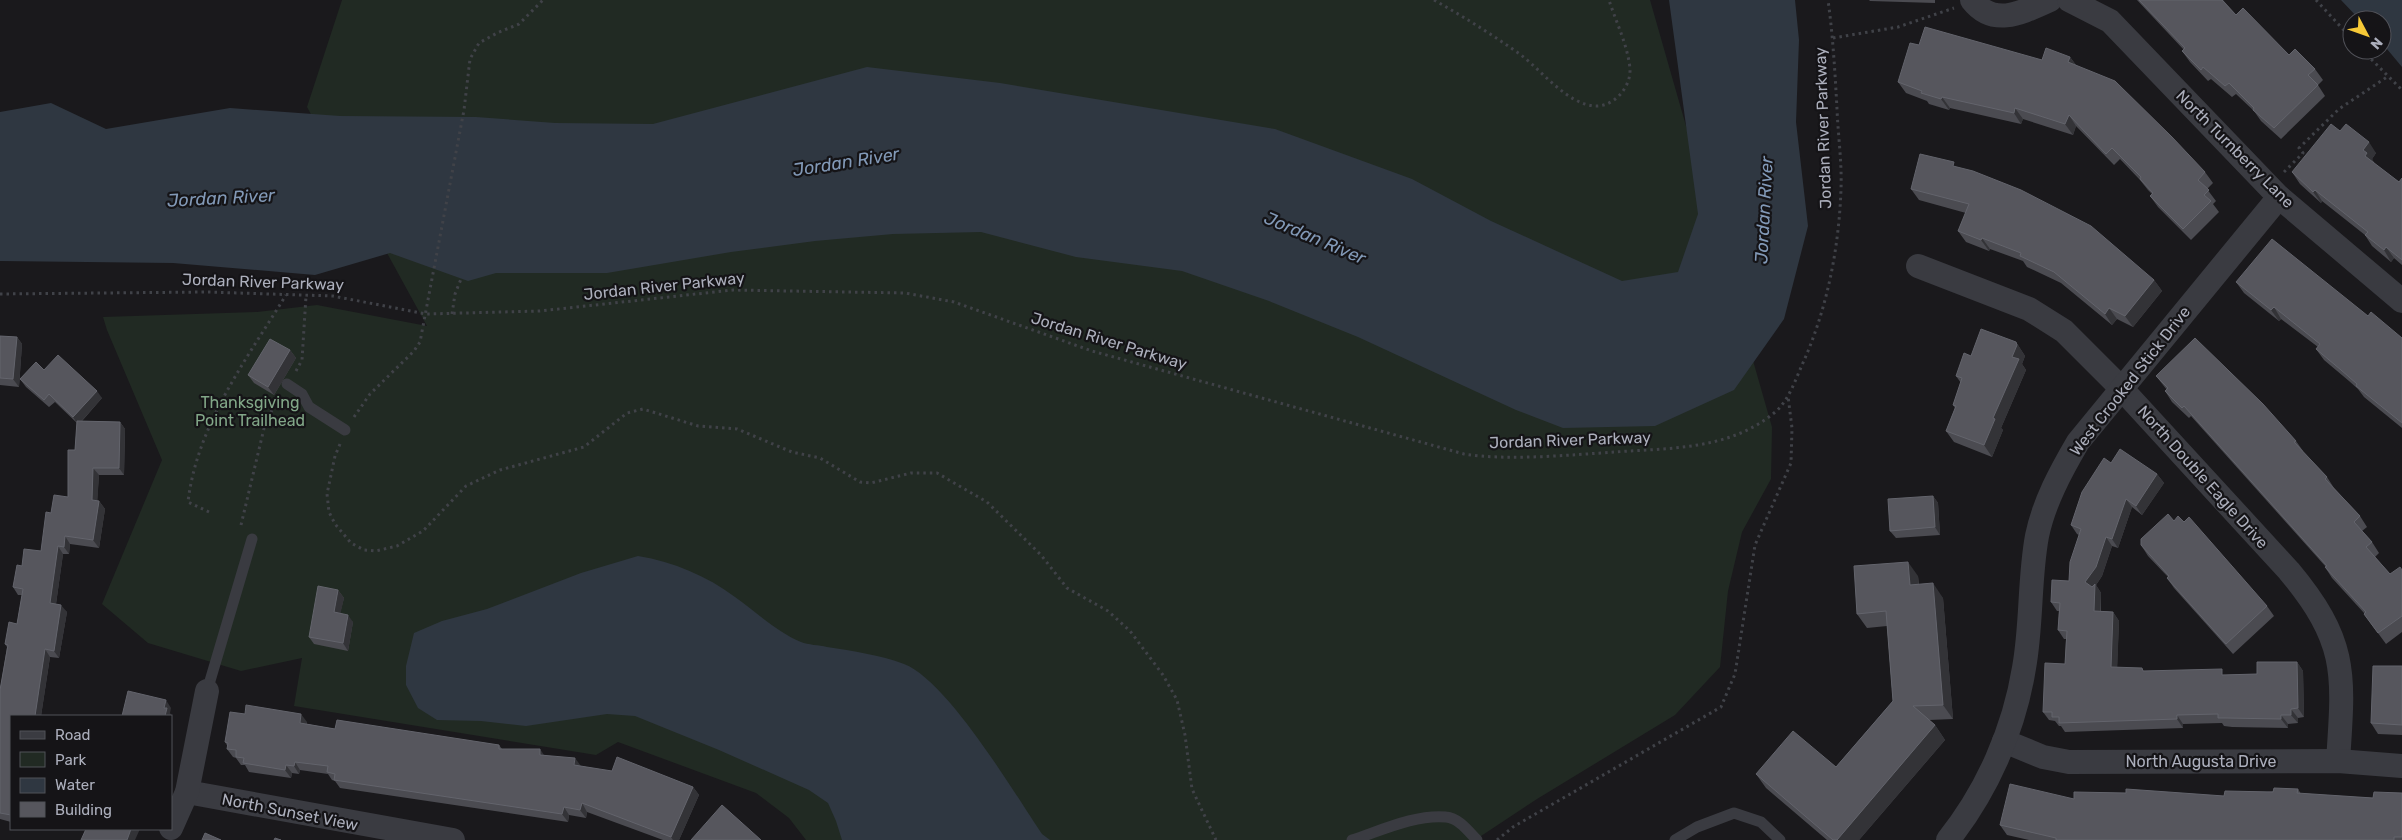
<svg xmlns="http://www.w3.org/2000/svg" width="2402" height="840" font-family="Rubik,sans-serif">
<rect width="100%" height="100%" fill="#1a191c"/>
<path fill="#212a23" d="M342 0H1650L1772 427 1771 479 1742 532 1728 591 1720 667 1675 715 1537 799 1475 840H806L789 818 756 793 618 742 596 755 294 706 302 658 241 671 148 643 102 604 162 460 107 330 103 317 257 312 317 305 427 326 307 107Z"/>
<g fill="#2f3741">
<path d="M1669 0H1795L1799 40 1796 122 1808 226 1784 319 1734 390 1655 426 1563 428 1516 410 1358 337 1269 301 1182 271 1076 257 981 232 893 234 815 241 731 252 607 273H496L468 281 390 253 315 275 173 263 0 261V112L51 103 106 129 230 108 340 116 476 117 555 123 653 124 867 67 1000 83 1275 129 1412 179 1491 221 1622 281 1678 272 1698 214Z"/>
<path d="M2341 0H2402V67L2382 43V20H2360Z"/>
<path d="M638 556C674 562 707 576 735 597 756 612 777 632 801 642 808 645 819 645 827 647 853 651 880 655 904 664 948 681 1014 793 1042 834L1050 840H842L836 821 828 803 809 790 719 750 635 716 607 714 526 726 481 721 437 720 418 708 406 685V666L414 633 442 621 487 609 581 573Z"/>
</g>
<g fill="none" stroke-linecap="round" stroke-linejoin="round">
<g stroke="#404248" stroke-width="3" stroke-dasharray="2.5 4" stroke-linecap="butt">
<path d="M1434 0C1464 17 1493 35 1521 55 1542 71 1567 104 1595 106 1614 107 1631 87 1630 69 1628 46 1616 22 1609 0"/>
<path d="M2316 0 2352 39"/>
<path d="M1833 38 1898 27 1954 8"/>
<path d="M2362 50 2402 90"/>
<path d="M2284 172 2303 153 2299 148 2339 109 2387 77"/>
<path d="M0 294 207 292 333 296 426 314 540 311 733 290 905 293 954 302 1092 351 1464 454C1508 461 1570 455 1615 452 1670 448 1729 450 1774 413 1788 402 1795 381 1802 365 1827 310 1839 248 1841 189 1842 162 1838 135 1837 109 1835 73 1833 36 1828 0"/>
<path d="M452 314 455 294 461 279"/>
<path d="M296 371 302 360 306 296"/>
<path d="M354 417 370 394 414 351 420 342 464 110 470 59 479 43 497 33 519 24 543 0"/>
<path d="M340 444 335 456 327 494 329 512 335 524 351 543 364 550 376 551 397 546 423 531 466 486 500 470 584 447 627 413 643 409 698 426 737 429 792 452 820 458 860 482 871 483 911 473H937L987 502 1041 555 1067 588 1108 611 1130 631 1163 675 1177 700 1185 735 1192 789 1216 840"/>
<path d="M209 512 188 502C197 425 246 360 286 295"/>
<path d="M241 525 266 420 280 397"/>
<path d="M1497 840 1513 827 1721 707 1735 674 1755 545 1791 463 1792 428 1788 396"/>
</g>
<g stroke="#3a3b41" stroke-width="11">
<path d="M287 384 302 394 309 407 345 430"/>
<path d="M207 691 252 539"/>
<path d="M1352 840C1380 831 1416 814 1446 817 1459 818 1469 832 1477 840"/>
<path d="M1675 840 1697 827 1734 813 1761 822 1780 840"/>
</g>
<g stroke="#3a3b41" stroke-width="24">
<path d="M1972 0C1994 28 2023 12 2050 0"/>
<path d="M2069 0 2110 21 2279 197 2402 301"/>
<path d="M1918 266 2029 309 2064 331 2121 388 2289 571C2348 642 2344 673 2338 761"/>
<path d="M2004 741 2043 757 2069 762 2338 761 2402 766"/>
<path d="M187 792 453 840"/>
<path d="M171 828 187 792 207 691"/>
<path d="M1948 840C1987 791 2014 730 2024 668 2032 624 2029 579 2037 536 2044 502 2061 471 2078 442L2279 197"/>
</g>
</g>
<g fill="#4b4b51">
<path d="M1869 0H1935V3L1870 1Z"/>
<path d="M2137 0H2223L2236 15 2289 55 2315 69 2323 80 2318 85 2325 96 2281 139 2261 121 2254 111 2236 94 2232 97 2211 79 2208 81 2190 62 2182 51 2184 50Z"/>
<path d="M1919 45 2042 60 2070 57 2076 65 2205 172 2213 183 2207 189 2216 201 2213 204 2219 212 2191 240 2158 207 2150 196 2152 194 2148 190 2140 180 2120 159 2114 165 2076 126 2073 135 2023 119 2021 124 1950 108 1949 110 1929 104 1927 101 1906 93 1898 82Z"/>
<path d="M2340 131 2376 153 2372 159 2375 164 2399 182 2402 178V265L2394 258 2391 262 2372 246 2365 235 2322 201 2321 203 2300 184 2292 172Z"/>
<path d="M1957 167 2154 280 2162 291 2133 327 2117 319 2112 325 2061 283 2027 267 2023 261 1990 249 1989 251 1966 242 1958 231 1966 213 1919 200 1911 189Z"/>
<path d="M2236 282 2368 316 2402 338V428L2364 397 2358 389 2349 381 2324 360 2316 349 2318 347 2281 319 2279 321 2244 293Z"/>
<path d="M0 336 17 337 22 344 19 387 0 385Z"/>
<path d="M2016 342 2025 356 2022 364 2026 370 2001 428 2003 430 1992 457 1954 442 1946 431 1955 408 1953 405 1961 383 1956 376 1971 356Z"/>
<path d="M290 350 296 358 274 395 254 383 248 375Z"/>
<path d="M44 370 102 398 82 421 120 422 125 429 124 475H99L97 501H99L105 509 99 548 70 544 69 554H63L56 604 67 612 59 658 50 657 41 716H11V822L0 819V690L7 647 5 644 17 624 22 595H18L13 587 22 566 41 551 51 513 68 497 75 450 77 423 55 402 49 407 26 387 20 379Z"/>
<path d="M2156 376 2296 441 2303 451V452L2327 477 2334 488 2360 516 2367 527 2362 531 2372 542 2379 553 2375 557 2390 574 2402 570V632L2386 644 2364 614V613L2332 578 2325 567H2326L2191 416 2189 418 2172 402 2165 391 2167 390Z"/>
<path d="M2111 463 2157 474 2164 483 2142 515 2132 507 2118 548 2112 546 2102 576 2096 585 2101 593V611L2113 612 2119 621 2117 667 2145 671 2226 675 2257 674 2297 662 2303 671 2304 717 2298 718V723L2288 724V728L2232 727 2224 726 2222 723 2183 724V728L2065 732 2061 726H2059L2055 721 2049 720 2043 712 2065 664 2066 639H2064L2058 630 2059 611H2057L2051 602 2069 581 2079 535 2077 534 2071 525Z"/>
<path d="M1933 496 1938 503 1940 535 1896 538 1890 531Z"/>
<path d="M2174 521 2267 606 2274 616 2233 654 2174 588 2167 578 2168 577 2148 556 2141 545Z"/>
<path d="M1918 576 1919 585 1943 598 1953 719 1929 720 1935 725 1945 740 1859 840H1827L1766 788 1756 774 1836 767 1893 701 1887 626 1867 628 1857 614Z"/>
<path d="M338 590 344 598 340 613 353 622 348 651 314 644 309 637Z"/>
<path d="M2402 666V735L2378 734 2371 723Z"/>
<path d="M307 722V724L335 729 499 745 502 749 544 755 581 766 693 787 699 795 679 840H663L587 812 586 818 569 815 568 822 340 788 335 781 332 780 328 774 300 770 299 774 292 773 291 778 249 772 245 765H241L236 758 233 757 227 749 228 747 225 742Z"/>
<path d="M2298 789 2301 794 2373 798 2402 793V840H2029L2007 835 2000 825 2074 799 2224 796Z"/>
</g>
<g fill="#333337">
<path d="M2070 57 2078 68 2068 62Z"/>
<path d="M1942 97 1950 108 1949 110 1941 99Z"/>
<path d="M2015 108 2023 119 2021 124 2014 113Z"/>
<path d="M2069 115 2076 126 2073 135 2065 124Z"/>
<path d="M2369 142 2376 153 2372 159 2375 164 2365 156 2363 150Z"/>
<path d="M2315 190 2322 201 2321 203 2313 192Z"/>
<path d="M1982 238 1990 249 1989 251 1981 240Z"/>
<path d="M2386 247 2394 258 2391 262 2384 250Z"/>
<path d="M2154 280 2162 291 2133 327 2125 316Z"/>
<path d="M2274 307 2281 319 2279 321 2271 310Z"/>
<path d="M2109 308 2117 319 2112 325 2105 314Z"/>
<path d="M17 337 22 344 19 387 13 379Z"/>
<path d="M2016 342 2025 356 2022 364 2026 370 2001 428 2003 430 1992 457 1984 445 2012 357Z"/>
<path d="M290 350 296 358 274 395 268 387Z"/>
<path d="M97 391 102 398 78 425 73 417Z"/>
<path d="M120 422 125 429 124 475 119 468Z"/>
<path d="M93 468 99 475 97 508 92 500Z"/>
<path d="M2157 474 2164 483 2142 515 2136 506Z"/>
<path d="M1933 496 1938 503 1940 535 1935 527Z"/>
<path d="M2126 499 2132 507 2118 548 2112 539Z"/>
<path d="M99 501 105 509 99 548 93 540Z"/>
<path d="M65 536 70 544 69 554 64 547Z"/>
<path d="M2106 537 2112 546 2102 576 2096 585 2101 593 2100 620 2094 611 2092 591 2085 582Z"/>
<path d="M58 546 63 554 55 611 50 603Z"/>
<path d="M1908 562 1918 576 1920 600 1910 585Z"/>
<path d="M1933 583 1943 598 1953 719 1943 705Z"/>
<path d="M338 590 344 598 339 620 334 612Z"/>
<path d="M61 605 67 612 59 658 54 651Z"/>
<path d="M2113 612 2119 621 2117 676 2111 667Z"/>
<path d="M348 615 353 622 348 651 343 643Z"/>
<path d="M45 649 50 657 41 716H35Z"/>
<path d="M2297 662 2303 671 2304 717 2298 708Z"/>
<path d="M166 700 171 708 170 713 172 716 171 720V716H165L164 708Z"/>
<path d="M2291 709 2298 718V723L2291 715Z"/>
<path d="M301 714 307 722 305 731 300 723Z"/>
<path d="M2177 715 2183 724V728L2177 719Z"/>
<path d="M2281 715 2288 724V728L2281 719Z"/>
<path d="M1935 725 1945 740 1859 840H1837Z"/>
<path d="M540 749 546 758 540 755Z"/>
<path d="M575 758 581 766 574 765Z"/>
<path d="M295 762 300 770 299 774 294 766Z"/>
<path d="M286 765 292 773 291 778 285 770Z"/>
<path d="M693 787 699 795 679 840H673L671 837Z"/>
<path d="M582 803 587 812 586 818 580 810Z"/>
<path d="M564 807 569 815 568 822 562 814Z"/>
<path d="M131 829H140L135 840H127Z"/>
</g>
<g fill="#56565d" stroke="#63646c">
<path d="M2139 0H2222L2236 15 2243 8 2289 55 2295 49 2315 69 2308 75 2318 85 2274 128 2253 110 2254 108 2229 83 2225 86 2203 67 2201 70 2182 51 2185 48Z"/>
<path d="M1925 27 2042 60 2046 48 2070 57 2068 62 2115 81 2172 137 2205 172 2198 180 2209 190 2204 195 2211 201 2183 229 2150 196 2153 193 2140 179 2141 177 2112 148 2106 154 2069 115 2065 124 2015 108 2014 113 1942 97 1941 99 1921 93 1922 91 1898 82 1910 43 1919 45Z"/>
<path d="M2331 124 2340 131 2346 124 2369 142 2363 150 2367 153 2365 156 2399 182 2402 178V260L2386 247 2384 250 2365 235 2368 232 2315 190 2313 192 2292 172Z"/>
<path d="M1920 154 1954 162 1953 166 1973 171 2021 190 2091 226 2154 280 2125 316 2109 308 2105 314 2054 272 2020 256 2021 253 1982 238 1981 240 1958 231 1969 204 1911 189Z"/>
<path d="M2272 239 2368 316 2371 312 2402 338V423L2356 386 2357 384 2341 370 2316 349 2320 344 2274 307 2271 310 2236 282Z"/>
<path d="M1981 329 2016 342 2017 345 2012 357 2019 359 1993 418 1995 419 1984 445 1946 431 1956 406 1953 405 1962 378 1956 376 1964 353 1971 356Z"/>
<path d="M0 336 17 337 13 379 0 378Z"/>
<path d="M2195 338 2263 404 2296 441 2294 442 2327 477 2325 479 2360 516 2354 522 2372 542 2366 547 2390 574 2400 567 2402 570V616L2378 633 2364 614 2366 612 2325 567 2327 566 2184 406 2182 408 2165 391 2168 388 2156 376Z"/>
<path d="M270 339 290 350 268 387 248 375Z"/>
<path d="M58 355 97 391 73 417 49 394 44 400 20 379 36 362 44 370Z"/>
<path d="M77 421 120 422 119 468H93L92 500 99 501 93 540 65 536 64 547 58 546 50 603 61 605 54 651 45 649 35 716H11V815L0 813V690L8 645 5 644 9 622 17 624 23 589 13 587 17 565 22 566 24 549 41 551 46 512 51 513 54 495 68 497V450H75Z"/>
<path d="M2120 449 2157 474 2136 506 2126 499 2112 539 2106 537 2096 567 2085 582 2092 587 2095 584 2094 611 2113 612 2111 667 2142 668 2143 671 2222 669V675L2257 674V662H2297L2298 708 2291 709V715H2281V719L2226 718H2218V714L2177 715V719L2059 723V717H2052V712H2043L2045 663 2065 664 2067 631 2058 630 2060 603 2051 602 2052 580 2069 581 2070 562 2081 529 2071 525 2082 492 2104 458 2111 463Z"/>
<path d="M1933 496 1935 527 1890 531 1888 499Z"/>
<path d="M2168 514 2174 521 2178 516 2184 522 2189 517 2267 606 2226 644 2167 578 2169 576 2141 545V539Z"/>
<path d="M1908 562 1910 585 1933 583 1943 705 1913 706 1935 725 1837 840H1833L1756 774 1793 731 1836 767 1893 701 1886 611 1857 614 1854 566Z"/>
<path d="M318 586 338 590 334 612 348 615 343 643 309 637Z"/>
<path d="M2373 666H2402V725L2371 723Z"/>
<path d="M128 691 166 700 164 708H167L165 716H122Z"/>
<path d="M246 705 301 714 300 723 335 729 337 720 499 745V749H540V755L575 758 574 765 612 771 617 757 693 787 671 837 582 803 580 810 564 807 562 814 334 780 335 774 327 772 328 766 295 762 294 766 286 765 285 770 243 763 244 758 236 757V750L227 749 228 743 225 742 230 712 245 714Z"/>
<path d="M2010 784 2074 799V792L2126 793V789L2224 796 2225 791 2273 792 2274 788 2298 789 2297 793 2373 798 2374 792 2402 793V837H2394V840H2056V838L2000 825Z"/>
<path d="M722 805 761 840H691Z"/>
<path d="M86 829H131L127 840H81Z"/>
<path d="M205 833 221 840H202Z"/>
<path d="M275 838 281 840H274Z"/>
</g>
<g text-anchor="middle" dominant-baseline="central" stroke-width="4.5" stroke-linejoin="round" paint-order="stroke">
<g font-size="16" fill="#acafbc" stroke="#151417">
<text transform="translate(1823 128) rotate(-92)">Jordan River Parkway</text>
<text transform="translate(2235 149) rotate(45)">North Turnberry Lane</text>
<text transform="translate(263 282) rotate(2)">Jordan River Parkway</text>
<text transform="translate(664 286) rotate(-6)">Jordan River Parkway</text>
<text transform="translate(1109 341) rotate(17)">Jordan River Parkway</text>
<text transform="translate(2130 381) rotate(-52)">West Crooked Stick Drive</text>
<text transform="translate(1570 440) rotate(-2)">Jordan River Parkway</text>
<text transform="translate(2203 477) rotate(48)">North Double Eagle Drive</text>
<text x="2201" y="761">North Augusta Drive</text>
<text transform="translate(290 812) rotate(11)">North Sunset View</text>
</g>
<g font-size="16" fill="#82a788" stroke="#151417">
<text x="250" y="402">Thanksgiving<tspan x="250" dy="18">Point Trailhead</tspan></text>
</g>
<g font-size="18" font-style="italic" fill="#8299b7" stroke="#151417">
<text transform="translate(846 162) rotate(-9)">Jordan River</text>
<text transform="translate(221 198) rotate(-3)">Jordan River</text>
<text transform="translate(1764 210) rotate(-87)">Jordan River</text>
<text transform="translate(1315 238) rotate(23)">Jordan River</text>
</g>
</g>
<rect x="10" y="715" width="162" height="115" fill="#151417" stroke="#515259"/>
<rect x="20" y="731" width="25" height="8" fill="#3a3b41" stroke="#515259"/>
<text x="55" y="740" font-size="15" fill="#acafbc">Road</text>
<rect x="20" y="752" width="25" height="15" fill="#212a23" stroke="#515259"/>
<text x="55" y="765" font-size="15" fill="#acafbc">Park</text>
<rect x="20" y="778" width="25" height="15" fill="#2f3741" stroke="#515259"/>
<text x="55" y="790" font-size="15" fill="#acafbc">Water</text>
<rect x="20" y="802" width="25" height="15" fill="#56565d" stroke="#515259"/>
<text x="55" y="815" font-size="15" fill="#acafbc">Building</text>
<g transform="translate(2367 35) rotate(131)"><circle r="24" fill="#151417" stroke="#515259"/>
<path d="M0-4L9 19L0 12L-9 19Z" fill="#f6c937"/>
<text y="-8" font-size="14" font-weight="bold" text-anchor="middle" fill="#acafbc">N</text>
</g>
</svg>
